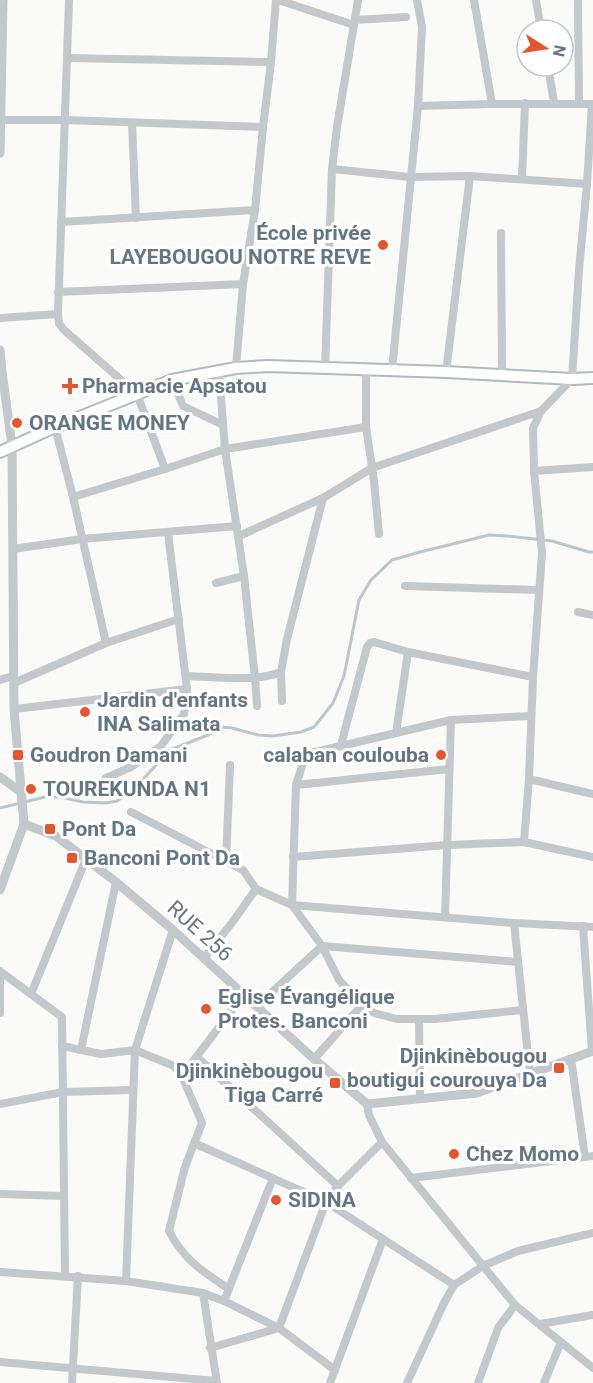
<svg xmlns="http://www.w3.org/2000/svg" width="593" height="1383" font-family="Roboto,sans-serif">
<rect width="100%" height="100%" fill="#fafaf8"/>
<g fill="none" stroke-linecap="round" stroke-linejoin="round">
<path stroke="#bbc7cb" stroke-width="3" d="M0 808 45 797H60L83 802 106 803 117 801 133 790 170 750 208 735 221 727 232 728 258 735 273 736 301 732 314 727 333 703 344 676 359 600 371 580 392 560 420 552 489 535 507 536 552 541 589 552H593"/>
<defs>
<path id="secondary" d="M0 452 55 427 172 380 236 368 268 366 446 372 572 379 593 378"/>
</defs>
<use href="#secondary" stroke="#b3babf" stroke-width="14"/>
<g stroke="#c3c8cc" stroke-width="8">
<path d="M69 0 58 314 59 323 63 329 137 394 165 469"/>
<path d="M278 0 354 25"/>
<path d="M474 0 492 104"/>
<path d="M536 0 541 30"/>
<path d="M578 0 579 104"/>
<path d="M355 20 406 17"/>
<path d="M67 58 271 62"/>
<path d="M548 66 554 103"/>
<path d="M418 106 492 104H593"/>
<path d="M1 120H65L263 127"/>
<path d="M132 123 136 218"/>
<path d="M332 169 410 177 470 176 587 184"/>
<path d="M522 179 525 103"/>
<path d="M61 222 255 210"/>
<path d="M501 233 502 374"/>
<path d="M58 292 243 284"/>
<path d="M0 318 58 314"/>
<path d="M236 368 243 284 255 210 263 127 271 62 276 0"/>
<path d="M325 369 332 169 337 127 358 0"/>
<path d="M366 370V427L374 481 379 534"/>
<path d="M392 370 418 106 422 27 417 0"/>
<path d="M219 372 225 449 244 576 255 678 257 706"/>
<path d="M446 372 470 176"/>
<path d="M172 380 183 406 223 425"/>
<path d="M55 427 73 497 106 643"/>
<path d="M534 471 593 467"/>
<path d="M73 497 165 469 225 449 366 427"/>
<path d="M239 536 323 498 372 468 541 411"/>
<path d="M13 549 82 539 237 526"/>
<path d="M216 583 244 576"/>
<path d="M405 586 538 590"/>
<path d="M578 612 593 615"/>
<path d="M186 676C213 677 258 682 281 672"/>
<path d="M0 680 13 676"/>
<path d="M14 683 106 643 179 619"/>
<path d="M282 701 281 672 287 639 323 498"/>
<path d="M14 709 187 689"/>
<path d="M530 716 451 720 311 753 304 760 296 785 292 905 514 923 593 927"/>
<path d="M396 733 408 652"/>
<path d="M341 745 367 647 370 643 374 642 408 652 533 677"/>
<path d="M106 778 131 767 161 746 184 714 187 689 168 533"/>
<path d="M529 779 593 794"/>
<path d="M296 785 449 769"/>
<path d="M131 812 243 870 256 889 292 905 322 946 339 980 362 1005 374 1013 397 1019H435L523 1010"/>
<path d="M524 842 529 779 533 677 542 553 534 471 533 428 541 411 572 379 579 270 587 184 592 104"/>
<path d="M293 857 447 845 524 842 593 857"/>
<path d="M226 862 230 765"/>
<path d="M445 917 451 720"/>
<path d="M514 923 530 1074"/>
<path d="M583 926 592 1051"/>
<path d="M204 958 231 924 256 889"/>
<path d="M0 971V1013"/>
<path d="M1 972 62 1017 65 1276"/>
<path d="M31 994 86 859"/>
<path d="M257 1006 322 946 518 962"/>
<path d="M419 1019 420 1099"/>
<path d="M62 1046 101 1054 135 1050 174 1066 182 1076 202 1123 185 1167 169 1231C184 1260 202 1271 229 1289"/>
<path d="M81 1050 116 882"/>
<path d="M197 1057 338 1186"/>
<path d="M314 1059 362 1005"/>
<path d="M571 1059 585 1157"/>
<path d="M182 1076 244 994"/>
<path d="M0 1104 63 1092 133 1090"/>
<path d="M367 1104 369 1115 382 1142 515 1305 593 1368"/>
<path d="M194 1143 326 1202 454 1285"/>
<path d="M411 1178 593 1156"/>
<path d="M0 1194 64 1196"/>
<path d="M0 1272 126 1281 203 1293 224 1301 279 1328 335 1370"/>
<path d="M126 1281 135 1050 173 930"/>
<path d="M203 1293 217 1383"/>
<path d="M224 1301 273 1178"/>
<path d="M540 1324 593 1315"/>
<path d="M279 1328 326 1202 338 1186 382 1142"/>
<path d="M210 1348 279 1328"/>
<path d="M0 1362 216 1381"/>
<path d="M72 1383 78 1276"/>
<path d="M330 1383 383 1239"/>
<path d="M407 1383 444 1303 454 1285 483 1266 518 1251 593 1233"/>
<path d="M478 1383 498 1328 515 1305"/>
<path d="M544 1383 561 1342"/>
</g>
<g stroke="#c3c8cc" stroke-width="9">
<path d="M0 153 3 0"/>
<path d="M0 350 2 371 12 446 14 709 24 824 0 890"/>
<path d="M0 777 21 792"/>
<path d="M24 824 56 836 116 882 173 930 314 1059 367 1104 477 1093 593 1051"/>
</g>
<use href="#secondary" stroke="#fff" stroke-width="10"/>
</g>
<g fill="#e4572e" stroke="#fff" stroke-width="2">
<circle cx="383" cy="245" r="6"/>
<path d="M67 377h6v6h6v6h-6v6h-6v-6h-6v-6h6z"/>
<circle cx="17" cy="423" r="6"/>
<circle cx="85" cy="712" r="6"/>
<rect x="12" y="749" width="12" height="12" rx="3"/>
<circle cx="441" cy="755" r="6"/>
<circle cx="31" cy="789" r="6"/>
<rect x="44" y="823" width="12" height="12" rx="3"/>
<rect x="66" y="852" width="12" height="12" rx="3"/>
<circle cx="206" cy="1009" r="6"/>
<rect x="553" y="1062" width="12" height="12" rx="3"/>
<rect x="329" y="1077" width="12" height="12" rx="3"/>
<circle cx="454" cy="1154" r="6"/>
<circle cx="276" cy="1200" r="6"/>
</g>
<g text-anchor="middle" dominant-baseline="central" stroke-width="6" stroke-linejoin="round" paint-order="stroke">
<g font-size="21" font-weight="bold" fill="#657683" stroke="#fff" text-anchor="start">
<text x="371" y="233" text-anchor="end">École privée<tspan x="371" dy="24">LAYEBOUGOU NOTRE REVE</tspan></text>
<text x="82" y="386">Pharmacie Apsatou</text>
<text x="29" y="423">ORANGE MONEY</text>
<text x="97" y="700">Jardin d'enfants<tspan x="97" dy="24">INA Salimata</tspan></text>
<text x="30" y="755">Goudron Damani</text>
<text x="429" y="755" text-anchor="end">calaban coulouba</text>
<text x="43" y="789">TOUREKUNDA N1</text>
<text x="62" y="829">Pont Da</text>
<text x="84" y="858">Banconi Pont Da</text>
<text x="218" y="997">Eglise Évangélique<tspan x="218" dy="24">Protes. Banconi</tspan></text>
<text x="547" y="1056" text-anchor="end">Djinkinèbougou<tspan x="547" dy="24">boutigui courouya Da</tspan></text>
<text x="323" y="1071" text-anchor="end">Djinkinèbougou<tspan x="323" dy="24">Tiga Carré</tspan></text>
<text x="466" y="1154">Chez Momo</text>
<text x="288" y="1200">SIDINA</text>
</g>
<g font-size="21" fill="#657683" stroke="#fff">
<text transform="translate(200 931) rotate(42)">RUE 256</text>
</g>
</g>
<g transform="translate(545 48) rotate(102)"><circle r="28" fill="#ffffff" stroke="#c1c8cd" stroke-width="1.5"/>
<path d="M0-4.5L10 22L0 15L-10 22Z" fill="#e4572e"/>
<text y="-9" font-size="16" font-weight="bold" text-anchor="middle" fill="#657683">N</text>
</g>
</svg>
